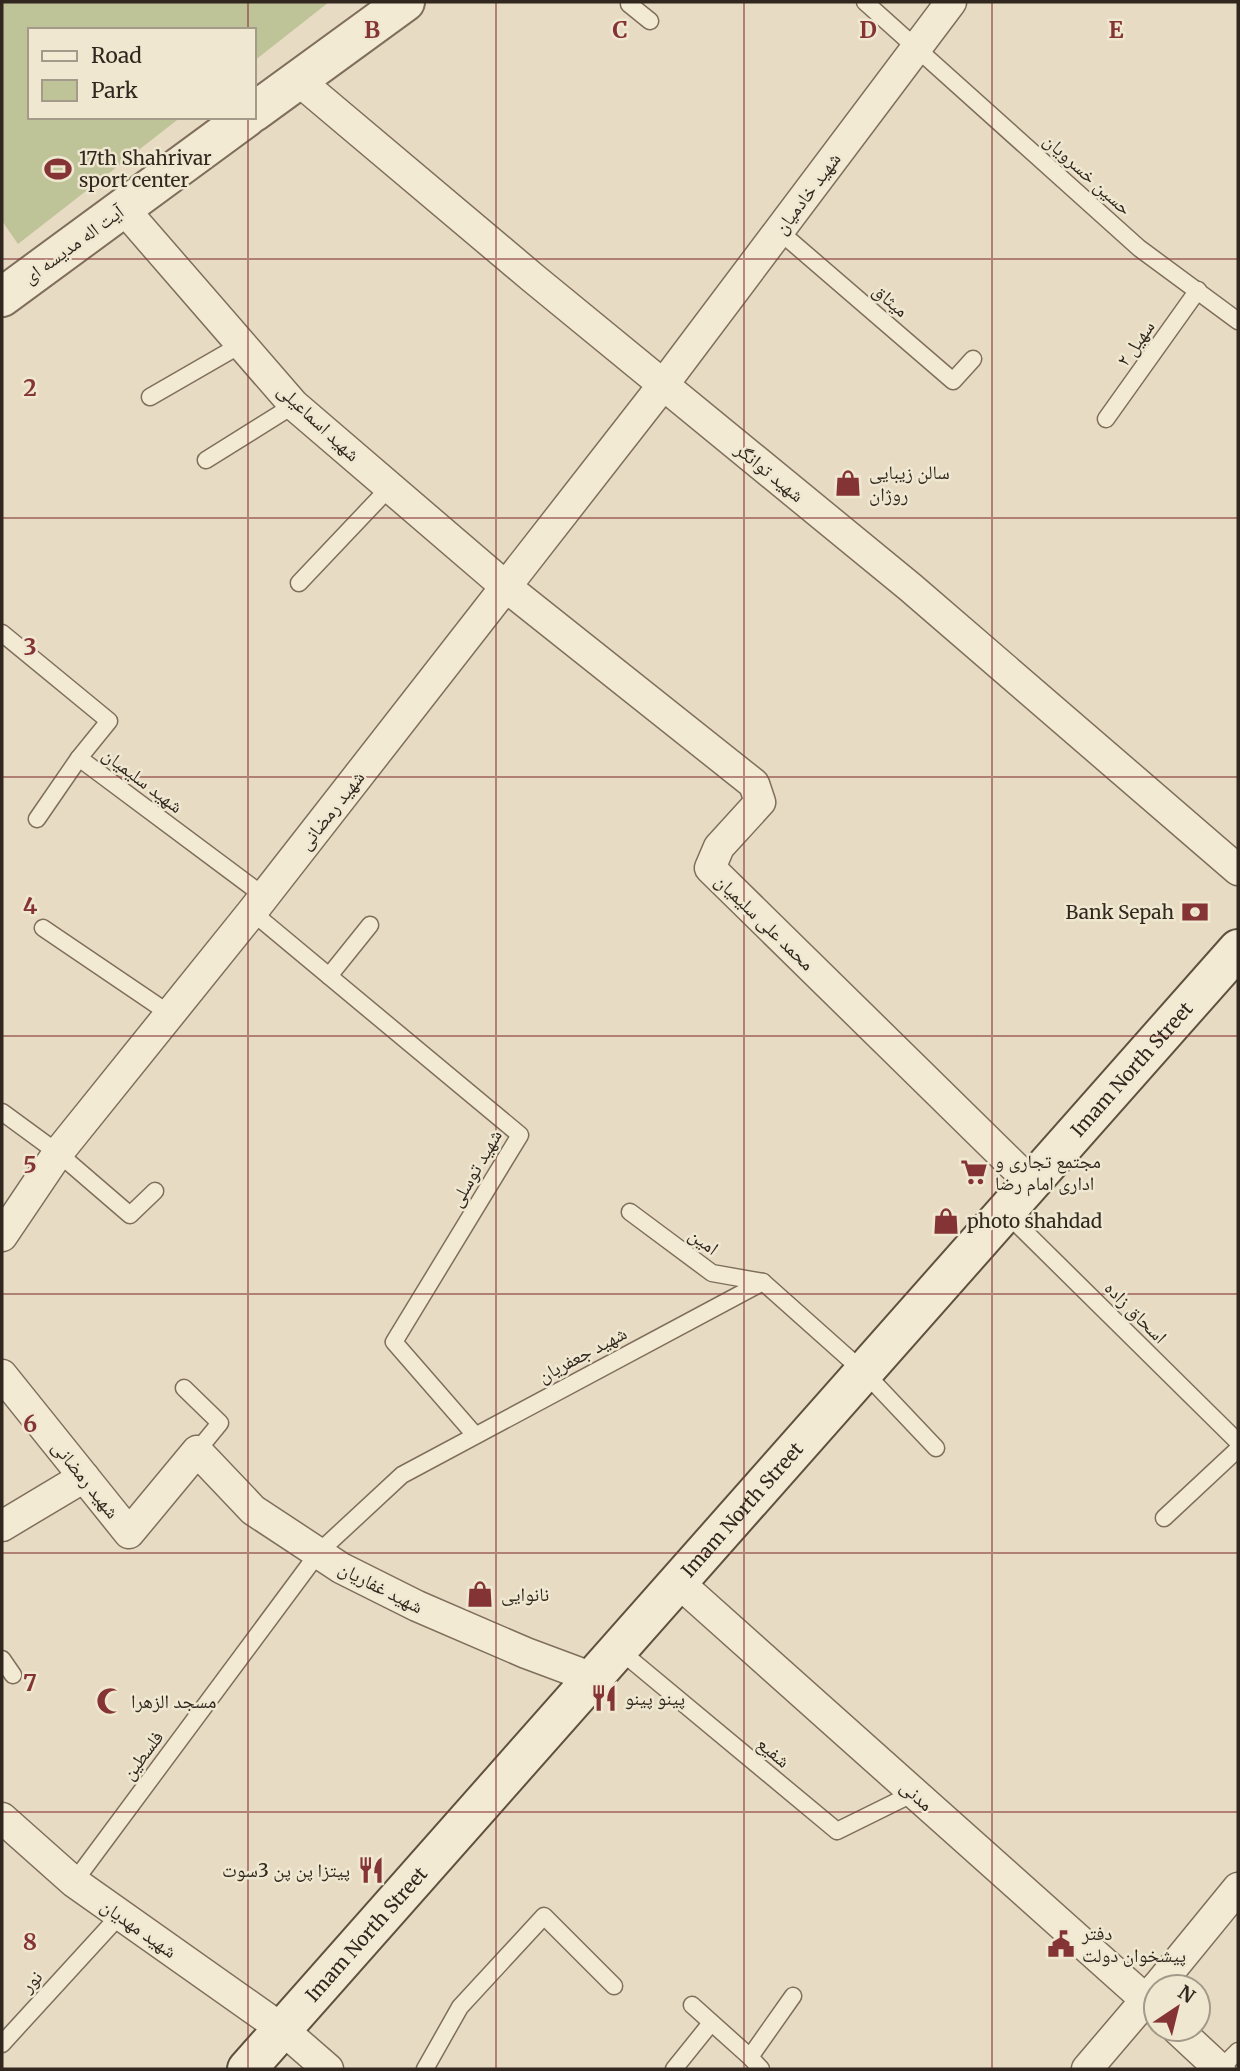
<svg xmlns="http://www.w3.org/2000/svg" width="1240" height="2071" font-family="Merriweather,'Noto Naskh Arabic',serif">
<rect width="100%" height="100%" fill="#e7dcc3"/>
<path fill="#bec398" d="M2 2H329L254 61V30H30V117H181L18 244 2 221Z"/>
<g fill="none" stroke-linecap="round" stroke-linejoin="round">
<defs>
<g id="service">
<path d="M631 2 629 4 650 21"/>
<path d="M865 2 1139 248 1238 321"/>
<path d="M779 231 953 381 973 359"/>
<path d="M150 397 242 344"/>
<path d="M1106 419 1198 290"/>
<path d="M206 460 294 405"/>
<path d="M299 583 390 487"/>
<path d="M2 633 109 721 79 758 264 896"/>
<path d="M37 819 79 758"/>
<path d="M252 912 520 1135 394 1342 475 1435"/>
<path d="M43 928 170 1014"/>
<path d="M329 976 370 925"/>
<path d="M2 1112 58 1153 130 1215 155 1191"/>
<path d="M630 1212 712 1273 763 1282"/>
<path d="M1005 1212 1238 1442"/>
<path d="M184 1388 220 1423 197 1451"/>
<path d="M1164 1518 1238 1449"/>
<path d="M618 1649 837 1831 914 1793"/>
<path d="M2 1659 13 1675"/>
<path d="M74 1882 319 1552 402 1475 763 1282 864 1372 936 1448"/>
<path d="M692 2005 750 2057 761 2069"/>
<path d="M2 2044 120 1915"/>
<path d="M750 2057 793 1996"/>
<path d="M425 2069 460 2007 544 1916 614 1986"/>
<path d="M674 2069 711 2023"/>
<path d="M1220 2069 1238 2051"/>
</g>
<g id="minor">
<path d="M298 80 533 278 910 587 1238 870"/>
<path d="M123 208 294 405 505 586 754 784 760 802 719 847 710 868 1031 1183"/>
<path d="M2 1236 58 1153 252 912 663 385 951 2"/>
<path d="M2 1375 129 1533 197 1451 253 1510 341 1568 417 1606 526 1653 593 1678"/>
<path d="M2 1526 84 1477"/>
<path d="M678 1582 1156 2009"/>
<path d="M2 1818 74 1882 282 2029 328 2069"/>
<path d="M1157 1987 1238 1888"/>
<path d="M1177 2029 1220 2069"/>
<path d="M1087 2069 1156 1988"/>
</g>
<g id="tertiary">
<path d="M254 112 405 2"/>
<path d="M2 297 247 117"/>
</g>
<g id="secondary">
<path id="s1" d="M247 2069 1238 949"/>
</g>
</defs>
<use href="#service" stroke="#7f6e5c" stroke-width="19"/>
<use href="#minor" stroke="#7f6e5c" stroke-width="33"/>
<use href="#tertiary" stroke="#7f6e5c" stroke-width="42"/>
<use href="#secondary" stroke="#60503f" stroke-width="42"/>
<use href="#service" stroke="#f3ead4" stroke-width="16"/>
<use href="#minor" stroke="#f3ead4" stroke-width="30"/>
<use href="#tertiary" stroke="#f3ead4" stroke-width="38"/>
<use href="#secondary" stroke="#f3ead4" stroke-width="38"/>
</g>
<path fill="none" stroke="#853435" stroke-width="2" stroke-opacity="0.55" d="M248 2V30M496 2V2069M744 2V2069M992 2V2069M248 117V2069M2 259H1238M2 518H1238M2 777H1238M2 1036H1238M2 1294H1238M2 1553H1238M2 1812H1238"/>
<defs>
<symbol id="stadium-bare" viewBox="-9 -9 18 18"><path d="M0-5a6.5 5 0 1 0 0 10a6.5 5 0 1 0 0-10ZM-3.5-1.8h7v3.6h-7Z" fill="#853435" stroke="#f0e7d1" stroke-width="2.5" paint-order="stroke"/></symbol>
<symbol id="shop-bare" viewBox="-9 -9 18 18"><path d="M-5-2.5h2.3a2.7 3.5 0 0 1 5.4 0H5L5.5 6h-11ZM-1.5-2.5h3a1.5 2.3 0 0 0-3 0Z" fill="#853435" stroke="#f0e7d1" stroke-width="2.5" paint-order="stroke"/></symbol>
<symbol id="bank-bare" viewBox="-9 -9 18 18"><path d="M-6-4H6V4H-6ZM0-2.3a2.3 2.3 0 1 0 0 4.6a2.3 2.3 0 1 0 0-4.6Z" fill="#853435" stroke="#f0e7d1" stroke-width="2.5" paint-order="stroke"/></symbol>
<symbol id="supermarket-bare" viewBox="-9 -9 18 18"><path d="M-6-5.5h2.5l.6 2H6L4.5 2H-2.5L-4.4-4H-6ZM-1.5 3.2a1.3 1.3 0 1 0 .1 0ZM3 3.2a1.3 1.3 0 1 0 .1 0Z" fill="#853435" stroke="#f0e7d1" stroke-width="2.5" paint-order="stroke"/></symbol>
<symbol id="restaurant-bare" viewBox="-9 -9 18 18"><path d="M-5-6h1v4h1v-4h1v4h1v-4h1v5L-1.5 .5V6h-2V.5L-5-1ZM5-6V6H3V1.5H1.5Q1.5-4 5-6Z" fill="#853435" stroke="#f0e7d1" stroke-width="2.5" paint-order="stroke"/></symbol>
<symbol id="mosque-bare" viewBox="-9 -9 18 18"><path d="M3.5-4.9A6 6 0 1 0 3.5 4.9A5 5 0 1 1 3.5-4.9Z" fill="#853435" stroke="#f0e7d1" stroke-width="2.5" paint-order="stroke"/></symbol>
<symbol id="civic-bare" viewBox="-9 -9 18 18"><path d="M-.6-6.5H3V-4.5H.6V-3L4-1V1h2V6H-6V1h2V-1L-.6-3ZM-1.2 2.5V6h2.4V2.5Z" fill="#853435" stroke="#f0e7d1" stroke-width="2.5" paint-order="stroke"/></symbol>
</defs>
<g fill-rule="evenodd">
<use href="#stadium-bare" x="39" y="150" width="38" height="38"/>
<use href="#shop-bare" x="829" y="464" width="38" height="38"/>
<use href="#bank-bare" x="1176" y="893" width="38" height="38"/>
<use href="#supermarket-bare" x="955" y="1153" width="38" height="38"/>
<use href="#shop-bare" x="927" y="1202" width="38" height="38"/>
<use href="#shop-bare" x="461" y="1575" width="38" height="38"/>
<use href="#restaurant-bare" x="585" y="1679" width="38" height="38"/>
<use href="#mosque-bare" x="91" y="1682" width="38" height="38"/>
<use href="#restaurant-bare" x="352" y="1851" width="38" height="38"/>
<use href="#civic-bare" x="1042" y="1925" width="38" height="38"/>
</g>
<g text-anchor="middle" dominant-baseline="central" stroke-width="5" stroke-linejoin="round" paint-order="stroke">
<g font-size="19" fill="#31271e" stroke="#f0e7d1" text-anchor="start">
<text x="79" y="158">17th Shahrivar<tspan x="79" dy="22">sport center</tspan></text>
<text x="869" y="472">سالن زیبایی<tspan x="869" dy="22">روژان</tspan></text>
<text x="1174" y="912" text-anchor="end">Bank Sepah</text>
<text x="995" y="1161">مجتمع تجاری و<tspan x="995" dy="22">اداری امام رضا</tspan></text>
<text x="967" y="1221">photo shahdad</text>
<text x="501" y="1594">نانوایی</text>
<text x="625" y="1698">پینو پینو</text>
<text x="131" y="1701">مسجد الزهرا</text>
<text x="350" y="1870" text-anchor="end">پیتزا پن پن 3سوت</text>
<text x="1082" y="1933">دفتر<tspan x="1082" dy="22">پیشخوان دولت</tspan></text>
</g>
<g font-size="19" fill="#31271e" stroke="#f0e7d1">
<text transform="translate(1088 174) rotate(42)">حسین خسرویان</text>
<text transform="translate(807 193) rotate(-53)">شهید خادمیان</text>
<text transform="translate(73 244) rotate(-36)">آیت اله مدیسه ای</text>
<text transform="translate(891 300) rotate(41)">میثاق</text>
<text transform="translate(1135 343) rotate(-55)">سهیل ۲</text>
<text transform="translate(319 422) rotate(43)">شهید اسماعیلی</text>
<text transform="translate(770 472) rotate(39)">شهید توانگر</text>
<text transform="translate(143 780) rotate(37)">شهید سلیمیان</text>
<text transform="translate(331 810) rotate(-52)">شهید رمضانی</text>
<text transform="translate(765 922) rotate(44)">محمد علی سلیمیان</text>
<text stroke="none"><textPath href="#s1" startOffset="1335">Imam North Street</textPath></text>
<text transform="translate(475 1168) rotate(-60)">شهید توسلی</text>
<text transform="translate(704 1241) rotate(36)">امین</text>
<text transform="translate(1136 1312) rotate(45)">اسحاق زاده</text>
<text transform="translate(582 1354) rotate(-28)">شهید جعفریان</text>
<text transform="translate(86 1479) rotate(51)">شهید رمضانی</text>
<text stroke="none"><textPath href="#s1" startOffset="747">Imam North Street</textPath></text>
<text transform="translate(381 1587) rotate(27)">شهید غفاریان</text>
<text transform="translate(774 1752) rotate(40)">شفیع</text>
<text transform="translate(142 1755) rotate(-53)">فلسطین</text>
<text transform="translate(917 1795) rotate(42)">مدنی</text>
<text transform="translate(139 1928) rotate(35)">شهید مهدیان</text>
<text stroke="none"><textPath href="#s1" startOffset="180">Imam North Street</textPath></text>
<text transform="translate(31 1981) rotate(-47)">نور</text>
</g>
</g>
<g font-size="23" text-anchor="middle" font-weight="bold" fill="#853435" stroke="#f0e7d1" stroke-width="5" stroke-linejoin="round" paint-order="stroke">
<text x="372" y="38">B</text>
<text x="620" y="38">C</text>
<text x="868" y="38">D</text>
<text x="1116" y="38">E</text>
<text x="30" y="396">2</text>
<text x="30" y="655">3</text>
<text x="30" y="914">4</text>
<text x="30" y="1173">5</text>
<text x="30" y="1432">6</text>
<text x="30" y="1691">7</text>
<text x="30" y="1950">8</text>
</g>
<rect width="1240" height="2071" fill="none" stroke="#31271e" stroke-width="7"/>
<rect x="28" y="28" width="228" height="91" fill="#f0e7d1" stroke="#a49a89" stroke-width="2"/>
<rect x="42" y="51" width="35" height="10" fill="#f3ead4" stroke="#a49a89" stroke-width="2"/>
<text x="91" y="63" font-size="21" fill="#31271e">Road</text>
<rect x="42" y="80" width="35" height="21" fill="#bec398" stroke="#a49a89" stroke-width="2"/>
<text x="91" y="98" font-size="21" fill="#31271e">Park</text>
<g transform="translate(1177 2008) rotate(35)"><circle r="33" fill="#f0e7d1" stroke="#a49a89" stroke-width="2"/>
<path d="M0-5L12 26L0 18L-12 26Z" fill="#853435"/>
<text y="-10" font-size="19" font-weight="bold" text-anchor="middle" fill="#31271e">N</text>
</g>
</svg>
